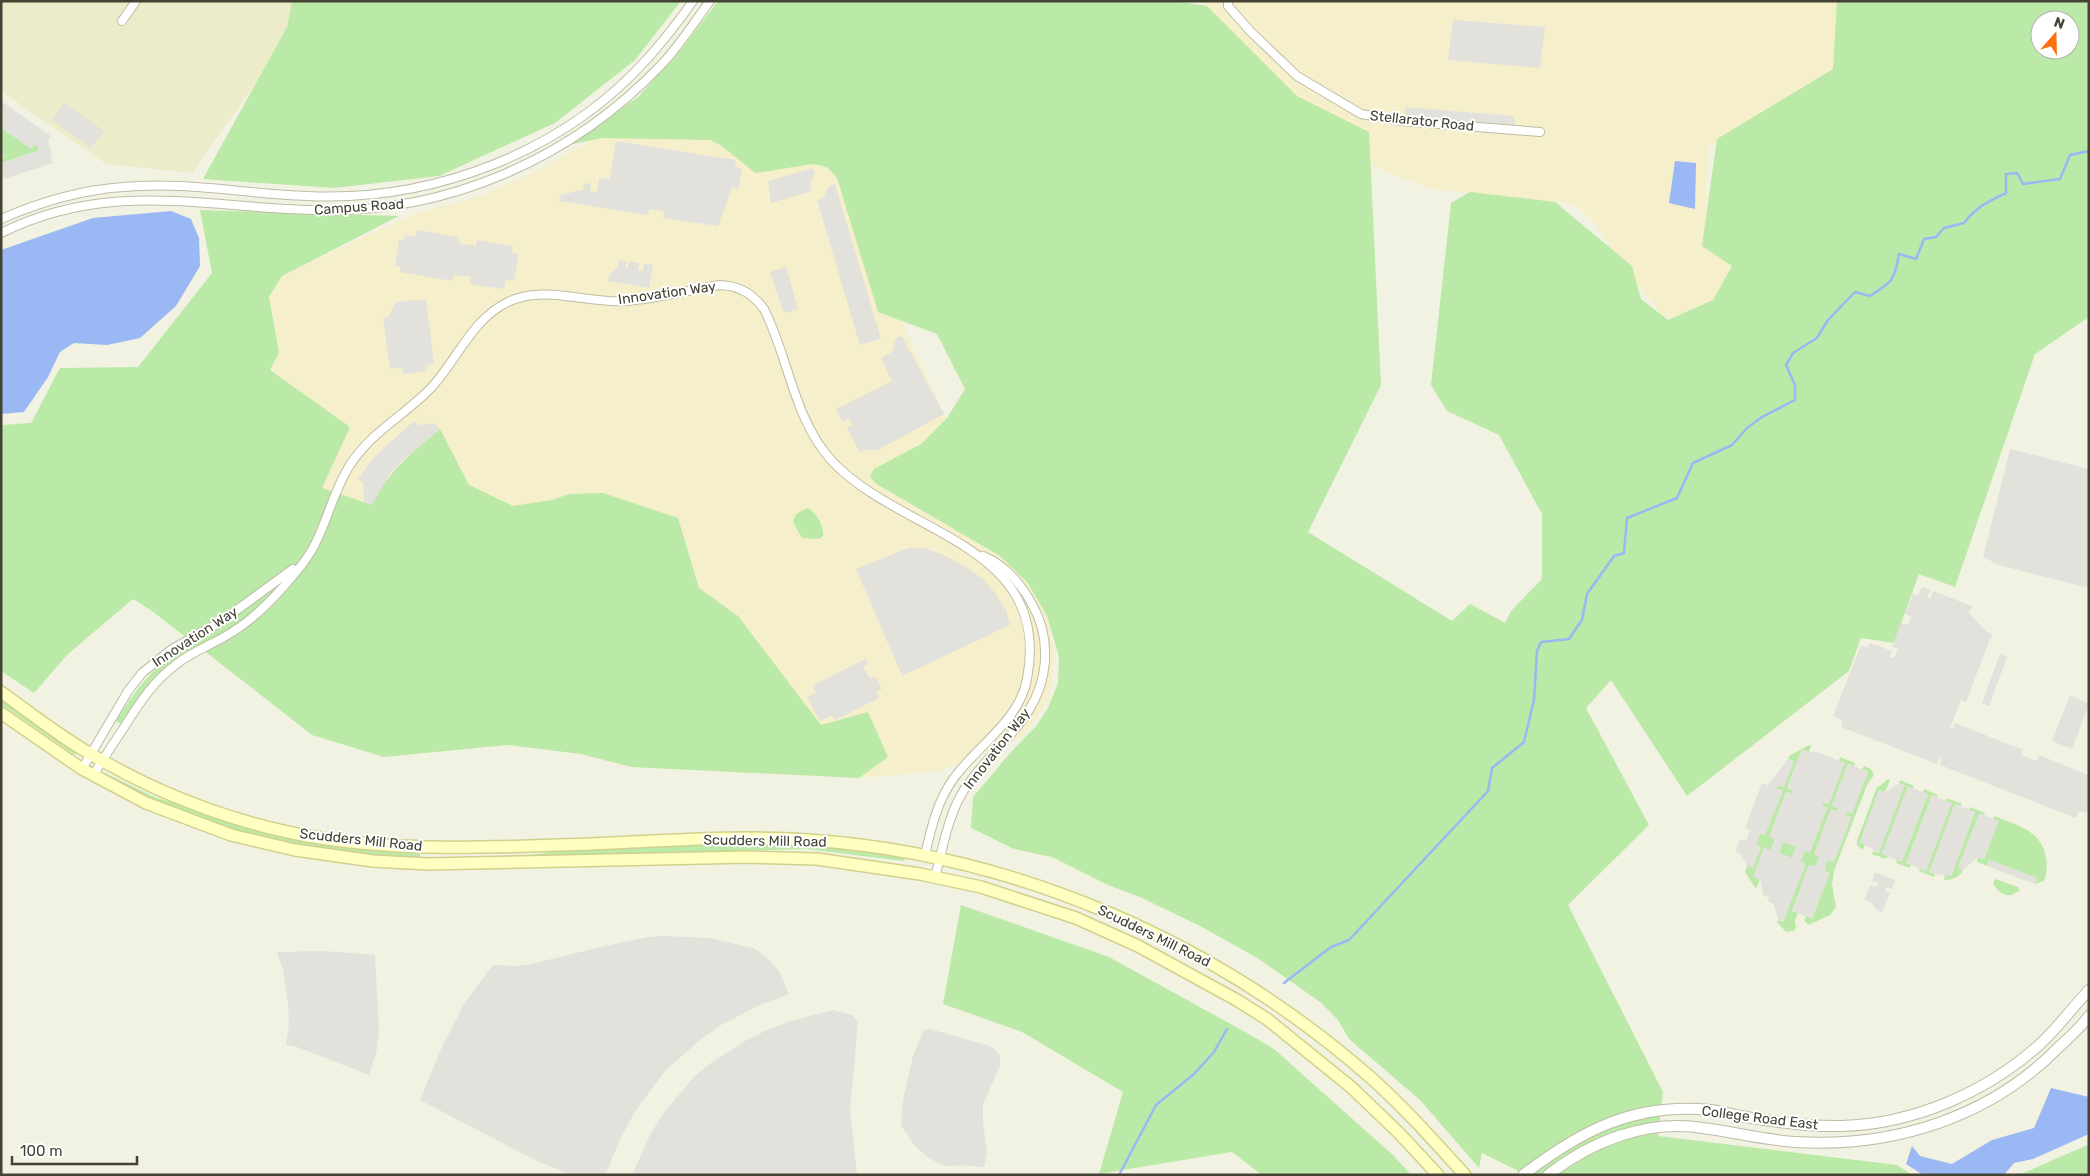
<svg xmlns="http://www.w3.org/2000/svg" width="2090" height="1176" font-family="Rubik,sans-serif">
<rect width="100%" height="100%" fill="#f2f2e2"/>
<g fill="#f6efcb">
<path d="M1196 1H1895L1825 87 1707 148 1706 233 1721 248 1731 267 1733 284 1727 305 1678 321 1663 316 1629 274 1595 224 1583 211 1566 203 1430 189 1393 175 1367 162 1214 22 1205 4Z"/>
<path d="M630 116 822 151 963 455 1048 620 1055 656 1049 700 1023 736 939 771 859 778 631 767 581 754 507 745 384 757 204 490 279 354 269 297 281 276 411 215 477 197 542 169Z"/>
</g>
<path fill="#ececcb" d="M1 1H314L192 173 106 164 1 91Z"/>
<g fill="#bbe9a8" fill-rule="evenodd">
<path d="M292 1H681L635 60 555 123 439 176 334 188 203 179 287 27Z"/>
<path d="M718 1H1175L1207 6 1297 96 1369 132 1381 385 1308 532 1452 621 1470 604 1505 623 1511 611 1542 579V514L1499 435 1447 411 1431 385 1451 203 1470 192 1555 202 1632 266 1641 299 1668 320 1713 300 1732 266 1702 246 1717 139 1833 69 1837 1H2089V317L2035 354 1955 587 1919 574 1894 643 1861 638 1849 671 1687 796 1611 680 1586 708 1649 825 1568 905 1663 1092 1658 1136 1897 1165 1912 1175H1520L1518 1171 1482 1153 1479 1168 1420 1100 1349 1039 1338 1020 1320 1002 1259 959 1200 926 1142 898 1108 885 1052 857 1014 849 971 828 973 797 1011 752 1037 725 1048 708 1058 683 1059 657 1047 616 1027 582 1000 556 875 483 870 476 874 469 921 444 947 418 965 389 937 334 878 312 837 178 827 167 813 164 755 173 722 146 710 140 602 138 568 145 638 97 682 48ZM2040 20H2070V50H2040Z"/>
<path d="M1 128 31 148 36 144 39 147 38 151 1 163V159L4 158 1 150Z"/>
<path d="M200 210 399 216 282 276 269 297 279 353 270 370 350 427 322 488 372 505C387 472 413 452 440 429L469 485 513 506 551 500 570 494 603 493 678 518 699 588 738 616 821 725 868 712 888 757 859 778 631 767 581 754 507 745 384 757 312 735 198 646C161 666 143 689 121 724L116 721C138 686 156 663 192 642L152 611 133 599 68 654 34 693 1 671V425L31 423 60 368 138 367 212 273Z"/>
<path d="M807 508C816 511 824 527 823 536L819 539 802 538 793 522 796 514Z"/>
<path d="M1 699 77 752 75 755 1 704Z"/>
<path d="M1809 745 1811 746 1809 752 1802 750 1787 788 1794 791 1792 794 1786 792 1769 837 1775 839 1771 850 1764 848 1754 876 1760 879 1756 889 1745 872 1747 866 1753 867 1761 847 1756 845 1760 833 1765 835 1782 790 1777 789 1778 785 1783 787 1793 761 1788 759 1789 756Z"/>
<path d="M1840 757 1855 763 1854 766 1848 764 1832 805 1838 808 1837 811 1831 809 1814 854 1820 856 1815 867 1809 865 1792 911 1798 913 1795 920 1796 928 1793 931 1786 932 1777 922 1778 920 1783 922 1805 864 1800 862 1805 850 1810 852 1827 808 1822 806 1823 802 1828 804 1844 762 1839 761Z"/>
<path d="M1864 766 1871 769 1874 775 1867 785 1834 871 1832 884 1836 907 1830 915 1808 925 1804 920 1806 916 1812 918 1829 873 1824 871 1828 859 1834 862 1851 817 1845 815 1846 811 1852 813 1868 772 1862 769Z"/>
<path d="M105 773 152 796 257 830 302 840 355 848 420 854V857L335 853 243 834 206 821 138 794 104 776Z"/>
<path d="M1888 779 1890 780 1885 792 1879 790 1860 842 1865 844 1863 850 1857 845V841L1876 789Z"/>
<path d="M1900 780 1914 786 1913 788 1908 787 1882 854 1888 856 1886 859 1872 854 1873 851 1878 853 1904 785 1899 783Z"/>
<path d="M1924 789 1938 795 1937 797 1932 795 1906 863 1911 865 1910 868 1896 863 1897 860 1902 861 1928 794 1923 792Z"/>
<path d="M1947 798 1962 804 1961 806 1955 804 1929 872 1935 874 1934 877 1919 871 1920 868 1926 871 1951 803 1946 801Z"/>
<path d="M1970 807 1985 813 1984 815 1979 814 1958 868 1963 870C1960 877 1952 880 1944 880L1945 874 1951 876 1975 812 1969 810Z"/>
<path d="M1994 816C2016 825 2042 830 2046 858 2047 865 2047 874 2044 881L2035 884 2037 878 1989 860 1987 866 1977 862 1978 857 1984 859 1998 821 1993 819Z"/>
<path d="M1783 842 1796 847 1792 858 1779 853Z"/>
<path d="M735 844 826 847 905 858 904 861 805 849 455 860 454 857 530 855 568 850Z"/>
<path d="M1995 879 2018 887 2020 890 2012 895C2003 896 1997 891 1993 883Z"/>
<path d="M961 905 1109 957 1247 1033 1274 1049 1393 1155 1411 1175H1262L1232 1152 1099 1174 1123 1092 1022 1032 943 1004Z"/>
<path d="M2089 1145V1175H2019L2085 1146Z"/>
</g>
<g fill="#e2e1db" fill-rule="evenodd">
<path d="M1453 20 1545 27 1540 68 1448 60Z"/>
<path d="M1 101 51 136 48 141 52 155 50 156 53 163 4 179 1 163 38 151 39 149 35 144 31 149 1 128Z"/>
<path d="M64 103 104 131 91 148 52 120Z"/>
<path d="M1405 107 1514 116 1515 125 1405 116Z"/>
<path d="M616 141 736 160 735 167 742 168 739 189 732 188 718 226 663 218 664 211 649 209 648 215 559 201 560 195 583 190 584 183 591 184 590 191 597 192 599 178 610 179Z"/>
<path d="M813 168 815 174 810 185 812 191 771 203 768 181Z"/>
<path d="M835 184 881 339 860 345 817 200 823 198 829 186Z"/>
<path d="M417 230 459 237V243L476 246 477 240 513 246 512 252 519 254 514 281 506 279 504 289 470 284 471 277 454 275 453 281 400 272 401 267 395 266 399 240H404L405 235 416 236Z"/>
<path d="M619 260 626 261 625 267 628 268 629 261 639 263 638 270 643 271 644 264 653 265 649 288 608 281 610 274 618 267Z"/>
<path d="M786 267 798 309 784 313 770 272Z"/>
<path d="M426 299 434 364 427 365V371L403 374 402 367 390 369 383 318 389 316 396 302Z"/>
<path d="M902 336 944 414 878 450H866L860 453 847 428 853 425 849 418 843 422 836 409 892 381 881 358 892 352 896 338Z"/>
<path d="M414 421 418 425 434 423 440 429 402 461 389 475 372 505 364 501 363 483 358 479 372 459Z"/>
<path d="M2010 449 2089 469V588L1999 565 1983 557Z"/>
<path d="M909 548H923L942 554 963 565 983 579 996 594 1006 610 1010 625 902 676 856 569Z"/>
<path d="M1922 587 1930 590 1927 597 1930 599 1933 591 1972 606 1969 613 1987 632 1992 634 1966 702 1961 700 1950 728 1953 729 1955 723 2023 750 2021 755 2036 761 2039 755 2089 775V805L2086 813 2079 811 2076 818 1940 765 1942 759H1939L1937 764 1841 727 1843 720 1833 716 1861 645 1867 648 1870 643 1892 651 1890 657 1894 658 1898 649 1892 647 1901 623 1908 625 1911 617 1905 614 1913 594 1918 596Z"/>
<path d="M2000 654 2007 657 1989 706 1982 703Z"/>
<path d="M865 659 868 664 863 667 870 679 875 676 882 689 876 692 879 698 835 720 832 715 820 721 807 697 816 693 812 686Z"/>
<path d="M2070 695 2089 704 2072 749 2052 741Z"/>
<path d="M1802 750 1809 752H1817L1845 763 1829 804 1823 802 1822 805 1827 808 1810 853 1805 851 1800 861 1806 864 1783 922 1778 920 1774 904 1768 901 1769 898 1763 895 1760 879 1753 877 1764 848 1771 850 1775 840 1769 837 1786 792 1792 794 1794 791 1787 789ZM1783 842 1796 847 1792 858 1779 853Z"/>
<path d="M1788 759 1794 762 1784 787 1778 786 1777 789 1783 791 1765 835 1760 834 1756 844 1761 847 1753 868 1747 866 1741 854 1735 852 1740 839 1746 841 1750 830 1745 828 1762 783 1768 785Z"/>
<path d="M1848 764 1868 772 1852 814 1846 811 1845 814 1851 817 1834 862 1828 860 1824 870 1830 873 1812 919 1792 911 1809 865 1815 867 1819 857 1814 854 1831 809 1837 811 1838 808 1832 806Z"/>
<path d="M1899 783 1905 785 1879 853 1860 842 1879 790 1885 792Z"/>
<path d="M1908 786 1928 794 1902 862 1882 854Z"/>
<path d="M1932 795 1952 803 1926 871 1906 863Z"/>
<path d="M1955 804 1975 812 1951 876 1935 874 1929 872Z"/>
<path d="M1979 813 1999 821 1984 859 1978 857 1963 870 1958 868Z"/>
<path d="M1989 860 2037 878 2035 884 1987 866Z"/>
<path d="M1875 872 1895 880 1892 889 1886 887 1885 891 1890 893 1882 912 1877 910 1871 902 1864 900 1870 885 1876 887 1878 883 1872 881Z"/>
<path d="M665 936 709 938 753 948 764 955 779 971 789 994 760 1005 721 1025 700 1040 665 1071 636 1110 622 1135 605 1175H571L535 1160 420 1100 442 1047 463 1006 488 971 494 965 516 966 531 964 605 946 648 937Z"/>
<path d="M324 951 375 955 379 1029 377 1049 369 1075 297 1047 286 1045 289 1024 288 1003 283 970 277 952Z"/>
<path d="M833 1010 852 1015 858 1022 850 1110 857 1175H632L651 1133 665 1111 694 1077 708 1065 745 1041 765 1031 791 1021Z"/>
<path d="M930 1029 993 1047 1000 1056V1066L983 1104V1121L987 1152 984 1167 959 1165 955 1166H945L930 1159 914 1145 901 1125 903 1100 913 1056 924 1030Z"/>
</g>
<g fill="#9ab8f3">
<path d="M1675 161 1696 163 1695 209 1669 203Z"/>
<path d="M171 211 191 219 199 238 200 266 176 306 140 338 107 345 74 343 60 352 48 377 24 412 1 414V250L93 218Z"/>
<path d="M2051 1088 2089 1097V1134L2033 1159 2014 1163 2004 1175H1923L1906 1164 1912 1146 1920 1156 1952 1164 1992 1140 2034 1128Z"/>
</g>
<g fill="none" stroke-linecap="round" stroke-linejoin="round">
<g stroke="#9ab8f3" stroke-width="2.5">
<path d="M1284 983 1331 947 1349 940 1488 791 1492 768 1524 742 1534 700 1537 651 1541 642 1569 639 1582 620 1587 594 1614 556 1624 553 1627 518 1677 498 1693 463 1732 445 1747 428 1762 417 1795 400V385L1786 365 1793 353 1817 338 1828 320 1855 292 1870 296C1892 282 1895 280 1899 254L1916 259 1924 239 1936 237 1944 228 1964 223C1976 207 1989 201 2006 193V174L2017 173 2023 184 2060 179 2070 155 2089 151"/>
<path d="M1119 1175 1156 1105 1194 1074 1214 1052 1227 1029"/>
</g>
<defs>
<g id="minor">
<path d="M1228 1V6L1251 32 1297 76 1361 114 1402 121 1540 132"/>
<path d="M122 21 136 1"/>
<path d="M1 219C40 202 80 190 123 187 184 181 246 194 307 196 432 202 563 153 648 58 664 40 679 21 693 1"/>
<path d="M1 233C109 180 199 207 312 210 444 215 571 160 662 64 680 45 694 22 710 1"/>
<path d="M82 769 128 691 142 673 172 649 219 623 293 569"/>
<path d="M93 776C102 760 113 744 123 729 139 704 153 681 178 663 195 650 216 643 234 631 253 619 270 602 285 585 297 571 310 556 317 540 329 515 335 488 350 465 371 432 405 415 431 388 457 360 472 319 508 302 545 284 587 304 626 301 657 299 689 290 720 285 739 286 752 293 764 309 789 358 793 417 831 460 901 536 1053 542 1027 679 1020 720 977 746 954 778 937 801 931 829 925 855"/>
<path d="M935 877C943 848 948 815 964 790 993 745 1041 720 1045 661 1046 642 1042 622 1033 606 1022 585 1005 565 983 556"/>
</g>
<g id="tertiary">
<path d="M1523 1175C1582 1130 1635 1102 1711 1110 1720 1111 1730 1114 1740 1116 1774 1122 1808 1127 1842 1126 1913 1124 1985 1093 2038 1046 2056 1030 2072 1008 2089 990"/>
<path d="M1548 1175C1592 1141 1647 1119 1703 1128 1734 1132 1764 1140 1796 1142 1894 1148 1991 1117 2060 1046 2070 1037 2081 1027 2089 1016"/>
</g>
<g id="secondary">
<path d="M1 692C33 715 66 741 101 760 167 798 244 826 320 838 409 852 502 847 592 844 664 841 737 835 809 840 1015 854 1215 941 1370 1077 1404 1107 1434 1141 1465 1175"/>
<path d="M1 713 82 769 146 803 231 835 295 850 373 861 427 864 748 857 817 859 920 874 981 887 1076 918 1138 946 1235 999 1267 1019 1351 1087 1399 1133 1438 1175"/>
</g>
</defs>
<use href="#minor" stroke="#bebca5" stroke-width="10"/>
<use href="#tertiary" stroke="#bebca5" stroke-width="12"/>
<use href="#secondary" stroke="#d1d18d" stroke-width="14"/>
<use href="#minor" stroke="#fff" stroke-width="8"/>
<use href="#tertiary" stroke="#fff" stroke-width="10"/>
<use href="#secondary" stroke="#feffc0" stroke-width="11"/>
</g>
<g text-anchor="middle" dominant-baseline="central" stroke-width="4" stroke-linejoin="round" paint-order="stroke">
<g font-size="14" fill="#444233" stroke="#fff">
<text transform="translate(1422 121) rotate(6)">Stellarator Road</text>
<text transform="translate(359 207) rotate(-4)">Campus Road</text>
<text transform="translate(667 293) rotate(-8)">Innovation Way</text>
<text transform="translate(195 637) rotate(-33)">Innovation Way</text>
<text transform="translate(997 749) rotate(-52)">Innovation Way</text>
<text transform="translate(361 840) rotate(6)">Scudders Mill Road</text>
<text transform="translate(765 841) rotate(1)">Scudders Mill Road</text>
<text transform="translate(1154 936) rotate(26)">Scudders Mill Road</text>
<text transform="translate(1760 1118) rotate(7)">College Road East</text>
</g>
</g>
<rect width="2090" height="1176" fill="none" stroke="#444233" stroke-width="5"/>
<g transform="translate(2055 35) rotate(20)"><circle r="24" fill="#ffffff" stroke="#b4b3ad"/>
<path d="M0-4L9 19L0 12L-9 19Z" fill="#ff6f0d"/>
<text y="-8" font-size="14" font-weight="bold" text-anchor="middle" fill="#444233">N</text>
</g>
<path d="M12 1156v8h125v-8" fill="none" stroke="#444233" stroke-width="2.5"/>
<text x="20" y="1156" font-size="15" fill="#444233" stroke="#ffffff" stroke-width="4" paint-order="stroke">100 m</text>
</svg>
